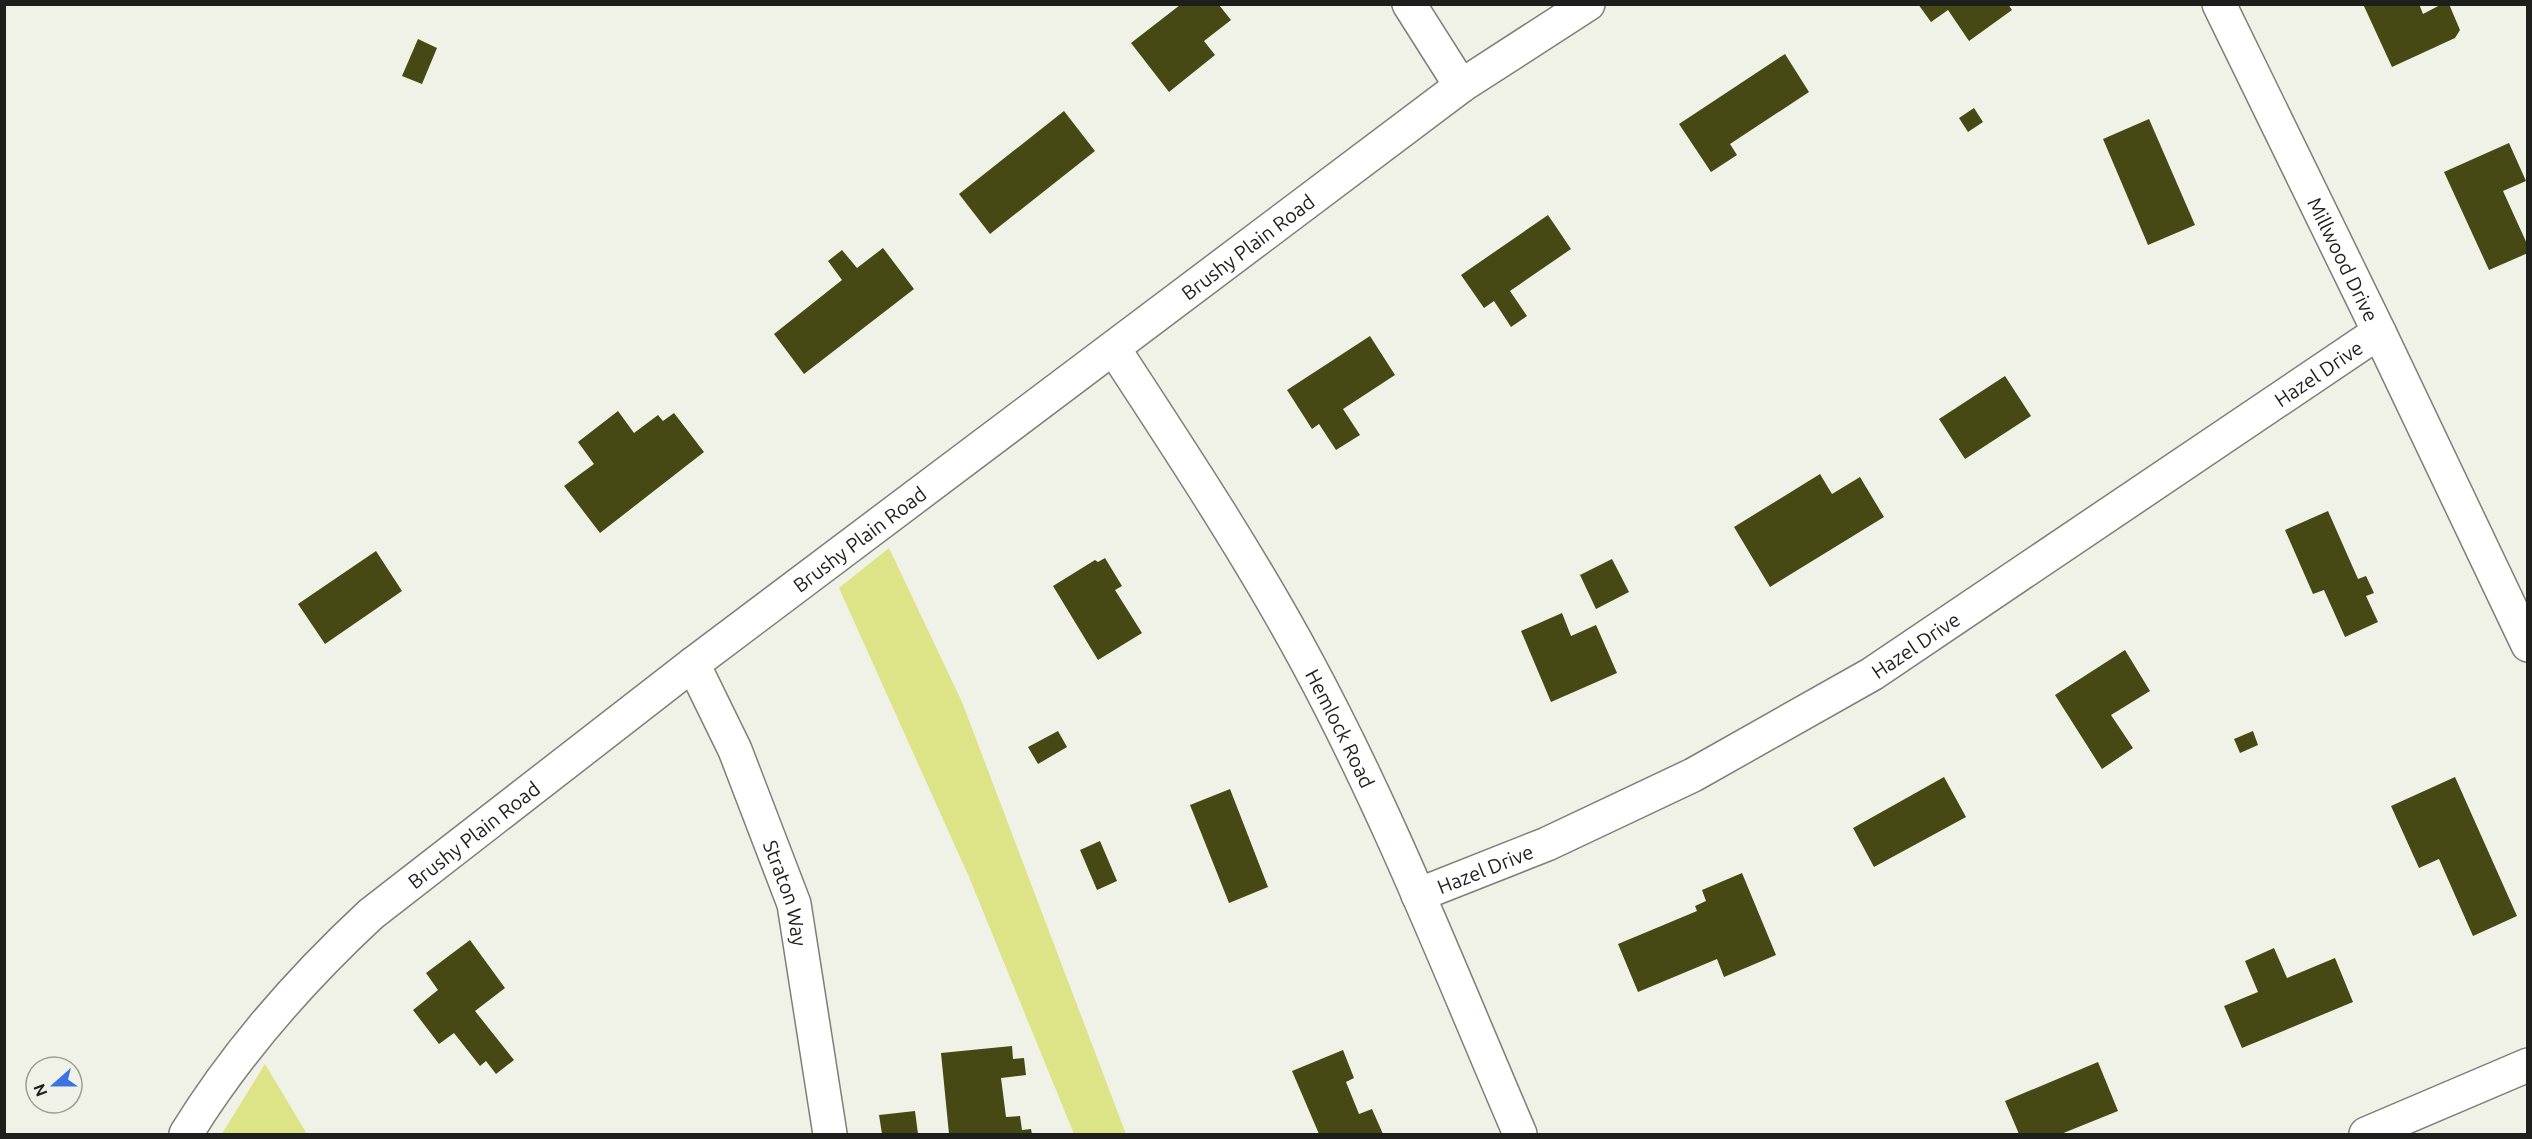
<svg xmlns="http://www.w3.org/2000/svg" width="2532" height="1139" font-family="Ubuntu,sans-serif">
<rect width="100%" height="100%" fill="#f1f2e7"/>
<g fill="#dde387">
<path d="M889 548 962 702 1126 1134H1074L969 877 839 588Z"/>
<path d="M265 1064 307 1134H221L223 1132Z"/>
</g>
<g fill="#474914">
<path d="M1918 4H2008L2012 10 1969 41 1948 10 1931 22Z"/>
<path d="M2363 4H2419L2423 14 2442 4H2449L2460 30 2455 38 2392 67Z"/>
<path d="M1180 5H1219L1231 20 1204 41 1215 55 1169 92 1131 43Z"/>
<path d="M418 39 437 48 422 84 402 76Z"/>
<path d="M1785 54 1809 92 1730 144 1737 155 1711 172 1679 124Z"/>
<path d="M1974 108 1983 122 1968 132 1959 118Z"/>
<path d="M1064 111 1095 151 990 234 959 194Z"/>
<path d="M2149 119 2195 225 2148 245 2103 139Z"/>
<path d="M2509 143 2526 181 2503 191 2528 246V253L2489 270 2444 172Z"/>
<path d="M1548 215 1571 249 1510 291 1527 316 1511 327 1494 301 1484 308 1461 275Z"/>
<path d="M883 248 914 289 804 374 774 334 842 280 828 261 842 250 857 268Z"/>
<path d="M1370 336 1395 375 1343 409 1360 435 1336 450 1319 424 1312 429 1287 390Z"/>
<path d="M2005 376 2031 416 1965 459 1939 419Z"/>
<path d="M618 411 634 433 658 415 663 421 674 413 704 452 600 533 564 486 594 464 578 442Z"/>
<path d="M1820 474 1832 494 1860 477 1884 517 1770 587 1734 527Z"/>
<path d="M2328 511 2358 579 2366 576 2374 593 2366 596 2378 622 2345 637 2324 590 2313 594 2285 530Z"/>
<path d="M376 551 402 591 325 644 298 604Z"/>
<path d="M1105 558 1122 586 1115 590 1142 633 1098 660 1053 586 1095 560 1098 562Z"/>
<path d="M1612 559 1629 592 1596 609 1580 575Z"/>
<path d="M1562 613 1571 636 1596 625 1617 673 1551 702 1521 631Z"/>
<path d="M2125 650 2150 691 2111 715 2133 748 2102 769 2055 695Z"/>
<path d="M1058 731 1067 747 1038 764 1028 747Z"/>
<path d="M2253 731 2258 745 2240 753 2234 739Z"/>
<path d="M1944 777 1966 817 1874 867 1853 828Z"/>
<path d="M2455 777 2517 916 2473 936 2439 859 2419 868 2391 806Z"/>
<path d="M1230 789 1268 887 1229 903 1190 805Z"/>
<path d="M1100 841 1117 881 1097 890 1080 850Z"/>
<path d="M1742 873 1776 955 1724 977 1717 959 1638 992 1618 944 1697 911 1695 906 1706 901 1702 890Z"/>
<path d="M470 940 505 988 475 1011 514 1060 496 1074 486 1061 480 1066 454 1033 439 1044 413 1010 438 990 426 973Z"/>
<path d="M2274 948 2287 978 2335 958 2353 1002 2242 1048 2224 1006 2258 992 2245 961Z"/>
<path d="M1012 1046 1013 1059 1024 1058 1026 1075 1001 1078 1006 1117 1020 1116 1022 1130 1031 1129 1032 1134H949L941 1053Z"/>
<path d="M1343 1050 1354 1078 1346 1082 1359 1114 1372 1109 1383 1134H1319L1292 1071Z"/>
<path d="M2098 1062 2118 1111 2061 1134H2019L2005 1101Z"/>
<path d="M915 1111 918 1134H882L879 1115Z"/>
</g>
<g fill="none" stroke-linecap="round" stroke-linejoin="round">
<defs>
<g id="street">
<path d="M1409 4 1461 86"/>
<path id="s1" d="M2219 4 2379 332 2528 645"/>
<path id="s2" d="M1114 349C1181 452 1249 554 1307 662 1389 814 1452 976 1520 1134"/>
<path id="s3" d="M693 664 735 750 794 904 830 1134"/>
<path id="s4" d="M1418 895 1547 844 1693 775 1872 674 2379 332"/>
<path d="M2366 1134 2528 1065"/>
</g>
<g id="secondary">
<path id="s5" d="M186 1134C237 1051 300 980 371 914L693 664 1461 86 1588 4"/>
</g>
</defs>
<use href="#street" stroke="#7e7f75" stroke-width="36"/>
<use href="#secondary" stroke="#7e7f75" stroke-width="36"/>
<use href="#street" stroke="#fff" stroke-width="33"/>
<use href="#secondary" stroke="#fff" stroke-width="33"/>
</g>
<g text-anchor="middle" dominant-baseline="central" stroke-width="6" stroke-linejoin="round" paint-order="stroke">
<g font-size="20" fill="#1e1e1a" stroke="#f1f2e7">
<text stroke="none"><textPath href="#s5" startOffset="1390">Brushy Plain Road</textPath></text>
<text stroke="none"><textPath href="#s1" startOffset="284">Millwood Drive</textPath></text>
<text stroke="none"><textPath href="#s4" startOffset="1044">Hazel Drive</textPath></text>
<text stroke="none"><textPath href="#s5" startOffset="904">Brushy Plain Road</textPath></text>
<text stroke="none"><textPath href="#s4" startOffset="558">Hazel Drive</textPath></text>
<text stroke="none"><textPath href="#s2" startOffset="442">Hemlock Road</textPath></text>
<text stroke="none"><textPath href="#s5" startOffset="418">Brushy Plain Road</textPath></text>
<text stroke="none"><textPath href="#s4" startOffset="72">Hazel Drive</textPath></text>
<text stroke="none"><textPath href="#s3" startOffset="248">Straton Way</textPath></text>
</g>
</g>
<rect width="2532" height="1139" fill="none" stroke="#1e1e1a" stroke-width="12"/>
<g transform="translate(54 1085) rotate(249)"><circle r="28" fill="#f1f2e7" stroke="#9d9d95" stroke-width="1.5"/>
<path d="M0-4.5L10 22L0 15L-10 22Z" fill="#3a74e4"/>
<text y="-9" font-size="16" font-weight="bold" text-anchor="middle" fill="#1e1e1a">N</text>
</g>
</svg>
